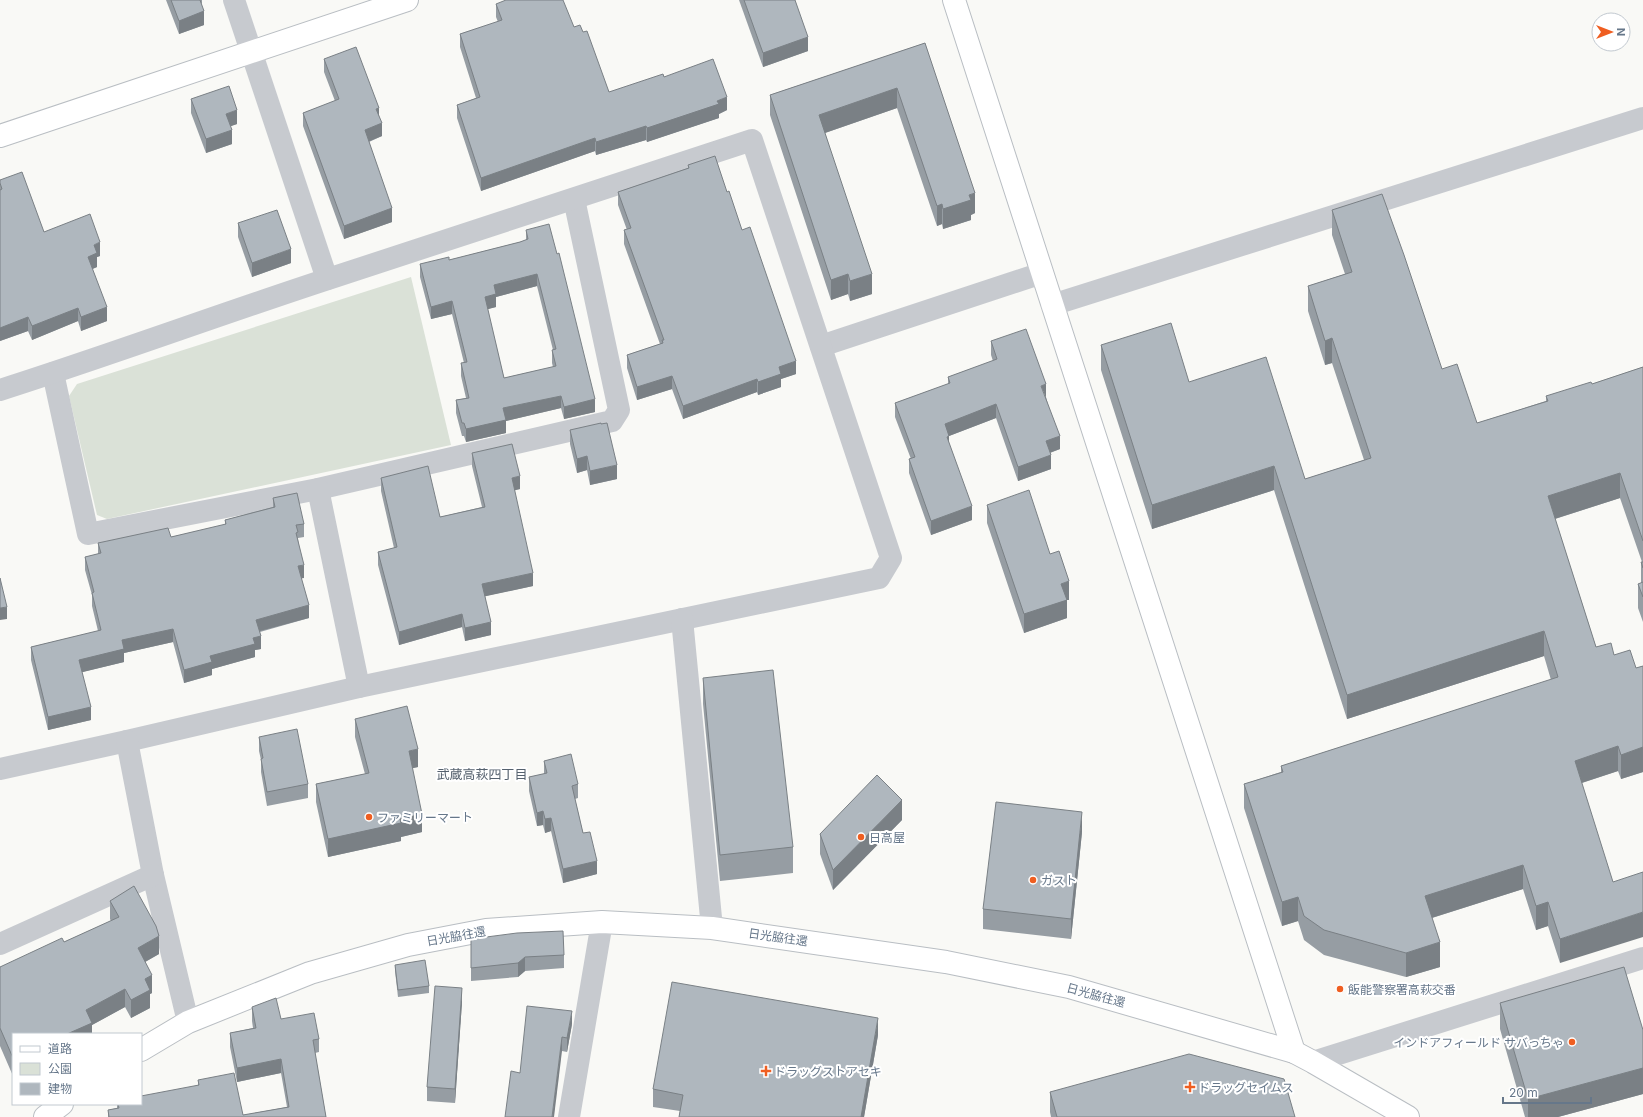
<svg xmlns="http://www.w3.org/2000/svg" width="1643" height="1117" font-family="Inter,'Noto Sans JP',sans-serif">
<rect width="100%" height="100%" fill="#f9f9f6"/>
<path fill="#dae1d7" d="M411 277 451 445 107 519 97 515 69 396 77 384Z"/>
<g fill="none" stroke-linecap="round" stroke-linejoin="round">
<defs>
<g id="secondary">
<path d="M954 0 1294 1052"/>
<path d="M0 136 407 0"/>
<path d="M141 1050 188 1022 310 973 408 945 486 930 602 922 712 928 946 962 1069 987 1294 1052 1313 1062 1408 1117"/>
<path d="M45 1117 62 1104"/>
</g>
</defs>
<use href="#secondary" stroke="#b9bec3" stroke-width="24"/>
<g stroke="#c7cacf" stroke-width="22">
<path d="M234 0 327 279"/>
<path d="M1052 305 1643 118"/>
<path d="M821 346 1042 273"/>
<path d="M53 373 88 534 318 489 612 421 619 410 574 199"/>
<path d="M0 390C110 355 218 315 328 279 469 232 611 187 752 140L891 558 879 578 359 687 127 741 0 769"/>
<path d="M318 489 359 687"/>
<path d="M682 619 712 928"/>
<path d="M127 741 153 875 188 1022"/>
<path d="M0 944 153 875"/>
<path d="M1313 1062 1643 958"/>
<path d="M569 1117 602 922"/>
</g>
<use href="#secondary" stroke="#fff" stroke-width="22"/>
</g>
<g fill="#969da3" fill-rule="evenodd">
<path d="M166 0H202V3L201 4 204 25 179 34Z"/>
<path d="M739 0H795L808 51 763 67Z"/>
<path d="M496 4 574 27 583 32 609 92 664 77 727 110 719 114V118L647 142 646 140 596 155 595 151 481 191 457 118V105L476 98 460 47V34L498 22 496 17Z"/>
<path d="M925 43 975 213 971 215V220L943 229 942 224 937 226 897 108 825 133 872 294 850 301 848 294 831 300 770 115V95Z"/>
<path d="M324 59 379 115 382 136 369 142 392 222 344 239 303 126V113L335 101 324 72Z"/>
<path d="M191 99 237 124 230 126 232 144 206 153 191 113Z"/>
<path d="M688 165 727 192 796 374 781 379V387L758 395 757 392 683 419 672 389 637 400 627 368V355L660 344 624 244V230H627L618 205V192L688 168Z"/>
<path d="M0 180 44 232 100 256 97 257V267L92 269 107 321 81 331 78 321 32 340 28 331 0 341Z"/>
<path d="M1332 210 1442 369 1477 423 1546 401V396L1592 384 1643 367V622L1638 608V584L1641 583V562H1642L1620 498 1555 519 1596 647 1614 655 1636 668 1643 666V772L1621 779 1618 771 1582 783 1560 963 1548 926 1536 930 1523 889 1432 918 1440 967 1406 977 1324 955 1304 940 1298 921 1282 926 1244 808V784L1281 772V766L1551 680 1544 656 1347 719 1274 490 1152 529 1101 370V345L1189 382 1305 479 1364 460 1332 363 1325 365 1308 311V286L1345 274 1332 235Z"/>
<path d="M238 223 291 263 252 277 238 237Z"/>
<path d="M526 230 595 412 564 419 561 408 506 421V433L466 442 464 436H462L456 413V400L466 398 461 376V363H464L452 314 431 319 420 277V264L449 260 520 242 526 240ZM537 286 553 350H552V363L553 367 504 378 487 309 496 307V297Z"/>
<path d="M991 341 1046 397 1060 449 1050 453 1051 469 1018 481 996 418 949 436V443L972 520 931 535 909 473V459H911L895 417V403L948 384V377L993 361 991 355Z"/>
<path d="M570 430 617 479 590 485 587 470 577 473 570 444Z"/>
<path d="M472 453 520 489 514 490 533 586 485 596 491 635 465 641 462 627 399 645 378 565V552L394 548 381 491V478L440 517 482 507 472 466Z"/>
<path d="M273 498 304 524V537L298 538V539L304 578H301L309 618 260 632 261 649 255 650V657L212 669V675L184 683 173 642 124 653V662L82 672 91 720 48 730 31 660V647L98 631 92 606V595L85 570V557L98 554V543L171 537 225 525V520L273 507Z"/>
<path d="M987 505 1050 554 1069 600H1067V618L1024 633 987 523Z"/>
<path d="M703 678 793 847V873L720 881 703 704Z"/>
<path d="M355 719 418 767 412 768 422 832 401 837V841L328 857 316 802V784L365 774 355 737Z"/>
<path d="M259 737 308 784V798L267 806 261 772V760L259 751Z"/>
<path d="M544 761 578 784V798L575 799 583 833 597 874 563 883 551 831 545 833 543 825 537 826 529 791V777L544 774Z"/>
<path d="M902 820 833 890 820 854V834Z"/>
<path d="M1082 832 1071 939 983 929V909Z"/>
<path d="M110 901 159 954 145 962 152 993 150 994V1008L131 1018 125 1007 92 1025V1034H13V1076L0 1046V967L64 942 111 921 110 919Z"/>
<path d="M471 939 564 955V968L525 971 518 977 471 981Z"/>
<path d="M395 965 429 986V993L398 997 395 971Z"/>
<path d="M462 1002 455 1103 427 1101V1087Z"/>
<path d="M1500 1003 1643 1030V1094L1558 1117H1525L1500 1029Z"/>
<path d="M252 1007 281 1019 319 1039V1052L315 1053 326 1117H108V1110L117 1108V1104H141L198 1085V1080L243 1115 287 1107 281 1073 237 1082 230 1047V1033L253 1028 252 1021Z"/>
<path d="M572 1024 567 1052 562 1051 520 1073Z"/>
<path d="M878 1035 864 1117H679L680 1111 653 1107V1089Z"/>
<path d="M1050 1092 1295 1117H1051L1050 1112Z"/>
</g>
<g fill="#7a8085">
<path d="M204 11V25L179 34V21Z"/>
<path d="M808 37V51L763 67V53Z"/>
<path d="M897 88V108L819 135V115Z"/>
<path d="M727 97V110L719 114V118L647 142V128Z"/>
<path d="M379 108V121L376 109Z"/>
<path d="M237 110V124L226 128V114Z"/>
<path d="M382 123V136L365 143V130Z"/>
<path d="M646 126V140L596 155V142Z"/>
<path d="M232 130V144L206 153V139Z"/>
<path d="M595 138V151L481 191V178Z"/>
<path d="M975 193V213L971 215V220L943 229V209L969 195Z"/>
<path d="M942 204V224L937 226V206Z"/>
<path d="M392 208V222L344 239V226Z"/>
<path d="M100 242V256L97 257V267L88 271V257L94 245Z"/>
<path d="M291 249V263L252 277V263Z"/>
<path d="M537 274V286L496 297V307L485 310V297L494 285Z"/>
<path d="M848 274V294L831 300V280Z"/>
<path d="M872 274V294L850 301V281Z"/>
<path d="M452 301V314L431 319V307Z"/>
<path d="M107 307V321L81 331V317Z"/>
<path d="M78 308V321L32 340V326Z"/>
<path d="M28 317V331L0 341V328Z"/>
<path d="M1332 338V363L1325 365V341Z"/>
<path d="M796 361V374L781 379V387L758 395V382L779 367Z"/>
<path d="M672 376V389L637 400V387Z"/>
<path d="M757 379V392L683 419V406Z"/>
<path d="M1046 384V398L1041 386Z"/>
<path d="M561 396V408L506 421V433L466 442V429L503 408Z"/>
<path d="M595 399V412L564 419V407Z"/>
<path d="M996 404V418L949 436V450L945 424Z"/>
<path d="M1060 436V449L1046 454V441Z"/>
<path d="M1051 455V469L1018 481V467Z"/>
<path d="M587 456V470L577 473V459Z"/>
<path d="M617 465V479L590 485V471Z"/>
<path d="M1274 466V490L1152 529V505Z"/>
<path d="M1620 473V498L1548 521V496Z"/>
<path d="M520 476V489L512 491V478Z"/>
<path d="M972 506V520L931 535V521Z"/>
<path d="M304 565V578L298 579V566Z"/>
<path d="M533 573V586L482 597V584Z"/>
<path d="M1069 581V600H1067V618L1024 633V614L1061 584Z"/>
<path d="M309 605V618L256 632V620Z"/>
<path d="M7 607V619L0 620V608Z"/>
<path d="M462 614V627L399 645V632Z"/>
<path d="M491 622V635L465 641V628Z"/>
<path d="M173 629V642L124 653V662L79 673V660L122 640Z"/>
<path d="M1544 631V656L1347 719V695Z"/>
<path d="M261 636V649L255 650V657L212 669V675L184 683V670L210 656 253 638Z"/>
<path d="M91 707V720L48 730V717Z"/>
<path d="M1618 746V771L1575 785V761Z"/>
<path d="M1643 747V772L1621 779V755Z"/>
<path d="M418 749V767L409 769V751Z"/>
<path d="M902 800V820L833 890V870Z"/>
<path d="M543 811V825L537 826V813Z"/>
<path d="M1082 812V832L1071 939V919Z"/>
<path d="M422 814V832L401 837V841L328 857V839L400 819Z"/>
<path d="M551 818V831L545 833V819Z"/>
<path d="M597 861V874L563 883V869Z"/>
<path d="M1523 865V889L1425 920V896Z"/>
<path d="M1298 897V921L1282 926V902Z"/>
<path d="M1548 902V926L1536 930V906Z"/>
<path d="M1643 912V937L1560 963V939Z"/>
<path d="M159 936V954L138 966V948Z"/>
<path d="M1440 942V967L1406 977V953Z"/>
<path d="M525 957V971L518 977V963Z"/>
<path d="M152 975V993L150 994V1008L131 1018V1000L145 979Z"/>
<path d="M462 988V1002L455 1103V1089Z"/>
<path d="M125 989V1007L92 1025V1034H67L86 1010Z"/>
<path d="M572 1011V1024L567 1052V1038Z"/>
<path d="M878 1018V1035L864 1117H861Z"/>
<path d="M562 1037V1051L554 1117H552Z"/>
<path d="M281 1059V1073L237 1082V1068Z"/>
<path d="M1643 1068V1094L1558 1117H1528V1099Z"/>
</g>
<g fill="#afb7be" stroke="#7a8085" fill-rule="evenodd">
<path d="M171 0H200L204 11 179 21Z"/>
<path d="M506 0H563L574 27 580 25 583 32 587 31 609 92 663 74 664 77 713 59 727 97 717 101 719 104 647 128 646 126 596 142 595 138 481 178 457 105 480 97 460 34 502 20 496 4Z"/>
<path d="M744 0H795L808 37 763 53Z"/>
<path d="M925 43 975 193 969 195 971 200 943 209 942 204 937 206 897 88 819 115 872 274 850 281 848 274 831 280 770 95Z"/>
<path d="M356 47 379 108 376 109 382 123 365 130 392 208 344 226 303 113 339 99 324 59Z"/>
<path d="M229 86 237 110 226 114 232 130 206 139 191 99Z"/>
<path d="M715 156 727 192 729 191 742 230 750 227 796 361 779 367 781 374 758 382 757 379 683 406 672 376 637 387 627 355 663 343 662 340H664L624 230 631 228 618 192 689 168 688 165Z"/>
<path d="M22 172 44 232 90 214 100 242 94 245 97 253 88 257 107 307 81 317 78 308 32 326 28 317 0 328V190L2 189 0 183V180Z"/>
<path d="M1382 194 1404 255 1442 369 1457 364 1477 423 1548 401 1546 396 1591 382 1592 384 1643 367V541L1620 473 1548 496 1596 647 1611 643 1614 655 1630 650 1636 668 1643 666V747L1621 755 1618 746 1575 761 1613 882 1643 872V912L1560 939 1548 902 1536 906 1523 865 1425 896 1440 942 1406 953 1324 930 1304 916 1298 897 1282 902 1244 784 1283 772 1281 766 1558 677 1544 631 1347 695 1274 466 1152 505 1101 345 1171 323 1189 382 1266 357 1305 479 1371 458 1332 338 1325 341 1308 286 1352 272 1332 210Z"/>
<path d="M277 210 291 249 252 263 238 223Z"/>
<path d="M549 224 557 254 559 253 595 399 564 407 561 396 503 408 506 420 466 429 464 423H462L456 400 469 398 461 363 467 362 452 301 431 307 420 264 449 257V260L520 242 528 239 526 230ZM537 274 556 349 552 350 556 366 504 378 485 297 496 294 494 285Z"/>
<path d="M1026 329 1046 384 1041 386 1060 436 1046 441 1051 455 1018 467 996 404 945 424 949 436 947 437 972 506 931 521 909 459 915 457 895 403 950 383 948 377 997 359 991 341Z"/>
<path d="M601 423V424L607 423 617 465 590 471 587 456 577 459 570 430Z"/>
<path d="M512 444 520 476 512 478 533 573 482 584 491 622 465 628 462 614 399 632 378 552 397 547 381 478 428 466 440 517 485 507 472 453Z"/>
<path d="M1029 490 1050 554 1059 551 1069 581 1061 584 1067 600 1024 614 987 505Z"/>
<path d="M297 493 304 524 296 525 298 532 296 533 304 565 298 566 309 605 256 620 261 636 253 638 255 644 210 656 212 662 184 670 173 629 122 640 124 649 79 660 91 707 48 717 31 647 101 630 92 593 94 592 85 557 101 553 98 543 168 528 171 537 226 524 225 520 275 507 273 498Z"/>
<path d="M1641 562H1643V568Z"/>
<path d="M0 578 7 607 0 608Z"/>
<path d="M1643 582V597L1638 584Z"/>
<path d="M773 670 793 847 720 855 703 678Z"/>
<path d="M407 706 418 749 409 751 422 814 400 819 401 823 328 839 316 784 369 773 355 719Z"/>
<path d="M297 729 308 784 267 792 261 759 263 758 259 737Z"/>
<path d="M571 754 578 784 572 786 583 833 590 832 597 861 563 869 551 818 545 819 543 811 537 813 529 777 547 773 544 761Z"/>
<path d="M877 775 902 800 833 870 820 834Z"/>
<path d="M996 802 1082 812 1071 919 983 909Z"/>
<path d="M134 886 156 926 159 936 138 948 152 975 145 979 150 990 131 1000 125 989 86 1010 92 1023 67 1034H13V1058L0 1028V967L62 938 64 942 119 917 110 901Z"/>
<path d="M563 931 564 955 525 957 518 963 471 968V939L517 933Z"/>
<path d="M425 960 429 986 398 990 395 965Z"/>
<path d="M1624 967 1643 1030V1068L1528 1099 1500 1003Z"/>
<path d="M672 982 878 1018 861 1117H679L683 1095 653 1089Z"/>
<path d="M435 986 462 988 455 1089 427 1087Z"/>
<path d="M276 998 281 1019 314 1013 319 1039 313 1040 326 1117H109L108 1110 119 1108 118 1104H141V1096L199 1085 198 1080 234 1073 243 1115 289 1107 281 1059 237 1068 230 1033 256 1028 252 1007Z"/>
<path d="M527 1006 572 1011 567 1038 562 1037 552 1117H505L511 1071 520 1073Z"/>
<path d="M1189 1054 1284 1079 1295 1117H1057L1050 1092Z"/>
</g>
<g fill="#ef5e21" stroke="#fff" stroke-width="1.5">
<circle cx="369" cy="817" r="4"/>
<circle cx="861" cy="837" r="4"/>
<circle cx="1033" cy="880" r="4"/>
<circle cx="1340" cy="989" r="4"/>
<circle cx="1572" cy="1042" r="4"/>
<path d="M764 1065h4v4h4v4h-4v4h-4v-4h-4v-4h4z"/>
<path d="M1188 1081h4v4h4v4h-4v4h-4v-4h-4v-4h4z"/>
</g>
<g text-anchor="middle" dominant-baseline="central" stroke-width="4" stroke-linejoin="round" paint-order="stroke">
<g font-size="12" fill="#66778a" stroke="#fff" text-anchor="start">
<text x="377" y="817">ファミリーマート</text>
<text x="869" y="837">日高屋</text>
<text x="1041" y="880">ガスト</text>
<text x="1348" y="989">飯能警察署高萩交番</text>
<text x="1564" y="1042" text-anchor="end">インドアフィールド サバっちゃ</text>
<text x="774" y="1071">ドラッグストアセキ</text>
<text x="1198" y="1087">ドラッグセイムス</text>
</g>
<g font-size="12" fill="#66778a" stroke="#fff">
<text transform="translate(456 936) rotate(-10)">日光脇往還</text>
<text transform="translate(778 937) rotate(8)">日光脇往還</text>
<text transform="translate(1096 995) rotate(15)">日光脇往還</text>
</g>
<g font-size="13" fill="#55616e" stroke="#fff">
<text x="482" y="774">武蔵高萩四丁目</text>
</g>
</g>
<rect x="12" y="1033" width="130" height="72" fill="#ffffff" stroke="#c2c9d0"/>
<rect x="20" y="1046" width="20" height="6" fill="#ffffff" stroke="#c2c9d0"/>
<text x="48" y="1053" font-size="12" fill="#66778a">道路</text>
<rect x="20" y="1063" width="20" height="12" fill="#dae1d7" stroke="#c2c9d0"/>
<text x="48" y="1073" font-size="12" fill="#66778a">公園</text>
<rect x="20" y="1083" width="20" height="12" fill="#afb7be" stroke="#c2c9d0"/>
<text x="48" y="1093" font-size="12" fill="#66778a">建物</text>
<g transform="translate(1611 32) rotate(90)"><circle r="19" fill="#ffffff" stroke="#c2c9d0"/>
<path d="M0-3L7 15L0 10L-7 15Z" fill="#ef5e21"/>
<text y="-6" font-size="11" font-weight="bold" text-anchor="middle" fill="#66778a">N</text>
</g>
<path d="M1503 1097v6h88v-6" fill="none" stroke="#66778a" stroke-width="2"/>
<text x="1509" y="1097" font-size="12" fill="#66778a" stroke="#ffffff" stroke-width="3" paint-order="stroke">20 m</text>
</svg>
